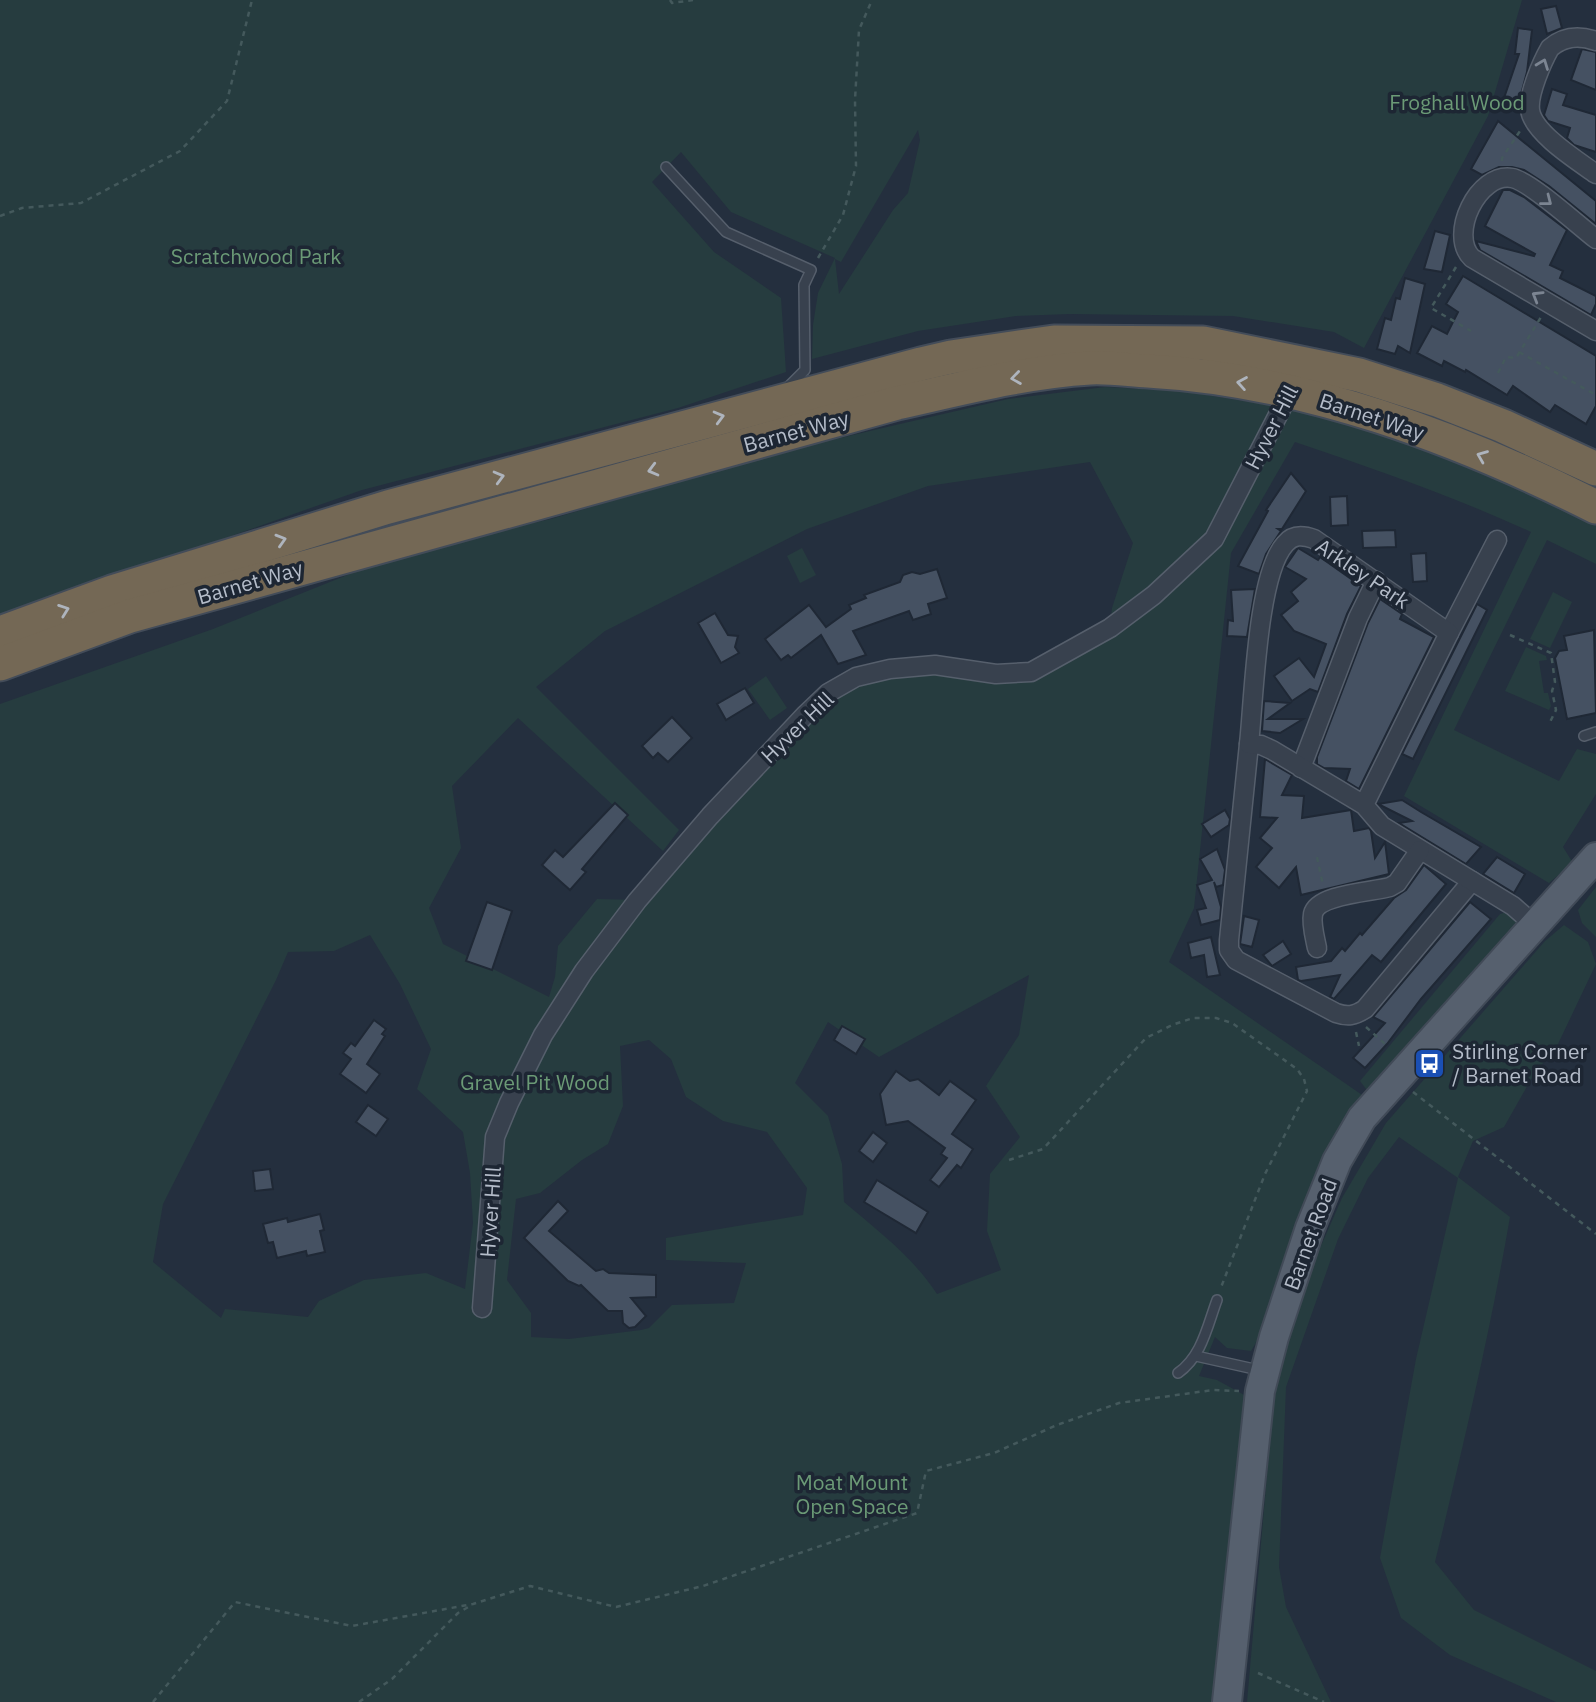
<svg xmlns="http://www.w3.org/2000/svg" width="1596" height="1702" font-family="'IBM Plex Sans',sans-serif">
<rect width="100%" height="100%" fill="#242f3e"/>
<g fill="#263c3f" fill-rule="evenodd">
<path d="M0 0H1522L1488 116 1364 348 1334 332 1233 316 1070 314 1016 316 918 331 812 359 813 325 818 293 835 258 731 212 681 152 652 182 714 252 781 298 786 372 678 408 362 490 0 617ZM918 130 920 140 908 193 893 210 839 294 835 259 841 262Z"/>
<path d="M1105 387 1182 391 1312 412 1438 451 1544 498 1596 525V564L1547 540 1454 730 1559 781 1577 749 1596 754V794L1563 847 1573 863 1549 883 1404 796 1531 532C1455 497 1375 469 1295 442L1231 553 1194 908 1169 962 1368 1099 1269 1321 1251 1351 1227 1348 1215 1337 1199 1376 1217 1380 1246 1396 1231 1516 1215 1702H0V704L213 629 407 551 551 519 767 455 900 424 1008 399ZM1090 462 1133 543 1112 608 1110 628 1031 672 890 669 806 714 637 900 597 899 558 946 555 977 549 997 443 944 429 908 461 848 452 786 518 718 663 851 679 830 536 687 605 631 807 529 928 486ZM370 935 400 984 431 1049 417 1089 463 1132 470 1173 473 1223 465 1289 426 1273 364 1280 319 1301 308 1317 225 1309 221 1318 153 1262 163 1204 276 980 288 952 334 951ZM1029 975 1019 1035 986 1086 1020 1137 990 1174 987 1231 1001 1270 937 1294C913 1257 877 1230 844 1202L842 1164 828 1116 795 1083 828 1022 879 1057ZM649 1040 671 1059 686 1097 723 1121 767 1132 807 1188 803 1215 666 1238V1260L746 1263 734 1303 672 1305 649 1328 641 1330 569 1339 531 1337V1313L507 1280 516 1199 540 1193 582 1160 608 1144 623 1106 620 1046Z"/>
<path d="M802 548 816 575 800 583 787 556Z"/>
<path d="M1553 592 1572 602 1550 648 1530 639Z"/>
<path d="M1526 647 1546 656 1547 660 1539 661 1544 693H1548L1551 706 1549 710 1505 691Z"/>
<path d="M766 676 787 708 770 720 748 689Z"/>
<path d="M1596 887V937L1582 923 1578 910Z"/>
<path d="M1510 911 1519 921 1375 1090 1366 1089 1360 1081 1500 914Z"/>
<path d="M1564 925 1588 942 1596 964 1558 1044 1533 1076 1504 1127 1473 1141 1458 1177 1510 1217C1490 1333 1463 1447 1435 1562L1474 1610 1596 1671V1702H1556L1450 1655 1401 1618 1380 1558 1416 1359 1458 1178 1399 1137 1368 1178 1338 1239 1286 1387 1279 1567 1286 1607 1331 1702H1247L1273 1407 1283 1350 1302 1289 1342 1198 1386 1123 1545 941Z"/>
</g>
<g fill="#455162" stroke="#1f2835" stroke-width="2">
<path d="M1556 6 1562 28 1547 34 1541 9Z"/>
<path d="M1518 28 1532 30 1527 72 1519 102 1504 98 1519 54H1515Z"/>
<path d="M1582 49 1596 52V90L1571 80Z"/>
<path d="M1552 89 1567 94 1563 105 1596 115V152L1574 145 1567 138 1570 128 1548 121 1544 115Z"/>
<path d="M1498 121 1596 201V224L1549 186 1524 170 1512 167H1499L1482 175 1471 169Z"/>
<path d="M1503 190H1510L1524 197 1567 230 1550 265 1563 271 1560 278 1596 296V304L1591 315 1480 250 1476 241 1534 256 1535 254 1485 226Z"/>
<path d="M1435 231 1450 235 1442 272 1424 269Z"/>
<path d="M1463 276 1596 356V406L1586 424 1555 405 1550 412 1513 386 1507 395 1466 370 1465 372 1444 361 1442 366 1417 353 1432 326 1447 334 1458 312 1446 304Z"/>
<path d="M1405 278 1425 284 1410 353 1398 346 1395 354 1377 349 1385 318 1391 320 1396 298 1400 299Z"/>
<path d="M1291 473 1306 491 1282 529H1278L1281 531 1266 554 1259 574 1238 566 1268 511 1266 510Z"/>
<path d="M1347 496 1348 525 1331 526 1330 497Z"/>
<path d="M1395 530 1396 547 1363 548 1362 531Z"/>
<path d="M1298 548 1318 560 1320 557 1361 586 1347 614 1318 692 1310 689 1292 701 1274 676 1299 658 1314 677 1326 644 1294 631 1281 615 1298 601 1291 592 1306 579 1285 567Z"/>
<path d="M1426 553 1427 581 1413 582 1411 554Z"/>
<path d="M937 569 947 598 928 604 931 614 913 620 909 611 853 631 866 655 838 664 821 635 791 658 788 655 781 660 765 639 809 605 826 627 851 609 849 605 866 598 864 595 900 582 903 575 912 572 920 574Z"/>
<path d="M1255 589 1247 637 1227 636 1228 620 1233 621 1231 590Z"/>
<path d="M1380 599 1402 614 1400 619 1434 637 1359 789 1346 781 1350 769 1324 768 1317 764V757L1368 623Z"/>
<path d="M1477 604 1487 610 1413 759 1402 754Z"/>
<path d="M715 613 728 635 738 636 735 647 739 653 721 663 698 623Z"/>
<path d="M1594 630 1596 713 1567 719 1555 658 1559 651 1567 650 1564 636Z"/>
<path d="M745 688 754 703 726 720 717 704Z"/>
<path d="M1264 701 1290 703 1268 719H1303L1280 733 1262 731Z"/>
<path d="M672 717 692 738 668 762 658 753 653 758 642 746Z"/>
<path d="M1265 759 1292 775 1282 795 1304 796 1302 818 1351 810 1354 831 1369 828 1371 831 1375 858 1385 842 1389 874 1301 895 1296 867 1279 888 1256 867 1272 848 1260 838 1277 818 1260 817Z"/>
<path d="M1402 800 1421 812 1481 847 1466 864 1399 823 1412 821 1378 804Z"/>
<path d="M615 803 628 815 582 869 586 872 570 890 542 865 555 850 563 857Z"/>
<path d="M1225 810 1230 819 1229 825 1211 837 1202 824Z"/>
<path d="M1217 849 1225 870 1223 885 1216 887 1214 882 1221 907 1220 920 1201 925 1197 910 1206 908 1197 885 1212 880 1200 859Z"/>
<path d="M1497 857 1525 874 1514 893 1483 874Z"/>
<path d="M1424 865 1446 884 1381 962 1372 955 1334 999 1330 997 1340 975 1301 981 1298 980 1296 967 1331 961 1342 948 1345 951 1360 933 1362 935 1394 898 1406 890Z"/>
<path d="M487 902 512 911 492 970 466 961Z"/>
<path d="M1470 902 1491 919 1421 999 1387 1044 1365 1068 1353 1058 1385 1023 1373 1017Z"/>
<path d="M1244 916 1259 920 1252 947 1240 944Z"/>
<path d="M1211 937 1220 975 1207 977 1204 955 1191 958 1188 943Z"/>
<path d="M1283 941 1291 954 1272 966 1263 955Z"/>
<path d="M374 1020 386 1029 382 1034 385 1036 367 1064 380 1074 366 1093 340 1074 351 1059 343 1053 351 1043 355 1046Z"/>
<path d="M842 1026 865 1039 856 1054 834 1040Z"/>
<path d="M896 1071 910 1081 918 1079 939 1095 950 1081 976 1100 952 1134 973 1149 961 1168 957 1165 939 1187 930 1180 947 1158 941 1154 945 1148 908 1121 886 1125 880 1094Z"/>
<path d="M368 1105 388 1119 376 1136 356 1122Z"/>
<path d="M873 1132 887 1143 873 1162 859 1151Z"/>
<path d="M270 1169 273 1189 255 1191 253 1171Z"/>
<path d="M877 1180 928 1212 916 1233 864 1202Z"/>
<path d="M558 1201 568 1211 549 1231 596 1271 603 1269 609 1273 656 1275V1297L631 1298 646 1316 635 1327 629 1328 623 1323 622 1311H608L581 1285 579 1286 568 1281 524 1238Z"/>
<path d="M320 1214 324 1230 320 1231 325 1252 307 1256 306 1251 277 1258 273 1242 268 1243 263 1224 287 1218 288 1222Z"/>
</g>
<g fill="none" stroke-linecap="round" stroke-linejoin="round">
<defs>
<g id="lane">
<path d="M666 167 726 232 811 270 804 285 805 370 786 389"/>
<path d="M1584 736 1596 732"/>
<path d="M1196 1356 1263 1371"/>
<path d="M1178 1373C1202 1356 1207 1327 1217 1300"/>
</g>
<g id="street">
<path d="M1596 41C1579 35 1564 36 1550 48 1542 62 1528 94 1530 110 1533 133 1578 161 1596 174"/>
<path d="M1596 239C1579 226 1530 181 1512 178 1478 172 1448 235 1472 258L1596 331"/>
<path d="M1449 633 1497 540"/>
<path d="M1249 744 1229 940V950L1236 960 1336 1013C1348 1017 1354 1016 1365 1009L1472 881"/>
<path d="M1301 768 1358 618 1376 581"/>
<path d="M1364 805 1449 633 1314 539C1303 535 1293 534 1285 544 1257 575 1254 699 1249 744L1261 745 1272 750 1364 805 1382 826 1513 906 1536 926"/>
<path d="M1317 948C1315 938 1311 924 1313 914 1317 894 1372 892 1390 887L1397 883 1420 850"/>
<path d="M482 1308 495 1137 509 1103 543 1035 584 971 637 901 710 816 806 714 828 693 856 677 890 669 935 665 996 674 1031 672 1110 628 1154 595 1214 539 1292 388"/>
</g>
<path id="primary" d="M1227 1702 1260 1391 1274 1337 1310 1228 1337 1161 1362 1118 1596 857"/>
<g id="highway">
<path d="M0 633 112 592 388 507 921 364 951 357 1054 342 1203 343 1359 375 1437 400 1503 426 1596 469"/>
<path d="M0 664 130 616 897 403C960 389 1024 372 1090 368 1109 367 1129 370 1148 371 1305 380 1457 437 1596 507"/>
</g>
</defs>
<use href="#lane" stroke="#565f6c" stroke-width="12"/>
<use href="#street" stroke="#565f6c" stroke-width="21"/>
<use href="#primary" stroke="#414a57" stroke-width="32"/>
<use href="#highway" stroke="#434c59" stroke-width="37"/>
<g stroke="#44595c" stroke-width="2.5" stroke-dasharray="5 5" stroke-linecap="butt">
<path d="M670 0 672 3 693 0"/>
<path d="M1502 161V158L1520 131"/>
<path d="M0 216 22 208 81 203 180 151 227 101 252 0"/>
<path d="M818 258 843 215 856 166 855 100 859 30 872 0"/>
<path d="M1456 267 1431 308 1471 331"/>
<path d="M1519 352 1596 395"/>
<path d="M1498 373 1506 357 1516 358 1541 317"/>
<path d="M1510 635 1551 653 1555 682 1552 691 1556 710 1549 724"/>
<path d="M1317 857 1323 885"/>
<path d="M1366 1027 1385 1044"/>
<path d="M1356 1032 1359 1046"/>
<path d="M1413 1092 1596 1234"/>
<path d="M1009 1160 1043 1149 1146 1038 1172 1025 1193 1018H1216L1232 1023 1297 1069 1304 1079 1307 1091 1265 1174 1220 1290"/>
<path d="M1258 1673 1324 1702"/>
<path d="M153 1702 235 1602 352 1626 473 1604 530 1586 616 1607 703 1586 917 1513 926 1471 994 1453 1057 1425 1119 1403 1213 1390 1239 1391"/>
<path d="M359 1702 392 1679 458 1613 470 1606"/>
</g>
<use href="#lane" stroke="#38414e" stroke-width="9"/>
<use href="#street" stroke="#38414e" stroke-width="18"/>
<use href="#primary" stroke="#56606e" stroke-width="28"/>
<use href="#highway" stroke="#746855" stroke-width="33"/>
</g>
<defs><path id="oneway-chevron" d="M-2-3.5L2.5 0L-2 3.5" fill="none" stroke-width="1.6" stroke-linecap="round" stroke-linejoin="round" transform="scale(1.75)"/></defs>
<g stroke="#7c8592">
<use href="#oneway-chevron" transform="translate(1543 64) rotate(-69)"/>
<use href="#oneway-chevron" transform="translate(1547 201) rotate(38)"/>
<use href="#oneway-chevron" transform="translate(1537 296) rotate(-149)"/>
</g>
<g stroke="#aeb4bd">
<use href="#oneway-chevron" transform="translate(1016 378) rotate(172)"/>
<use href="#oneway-chevron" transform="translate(1242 383) rotate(-170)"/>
<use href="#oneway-chevron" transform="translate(719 417) rotate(-15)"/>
<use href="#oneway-chevron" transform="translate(1482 456) rotate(-158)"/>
<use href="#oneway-chevron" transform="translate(653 470) rotate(165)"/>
<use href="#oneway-chevron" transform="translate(499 477) rotate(-15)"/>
<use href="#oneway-chevron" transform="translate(281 540) rotate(-17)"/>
<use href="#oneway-chevron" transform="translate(64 610) rotate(-20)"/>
</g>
<defs>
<symbol id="bus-square" viewBox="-11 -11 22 22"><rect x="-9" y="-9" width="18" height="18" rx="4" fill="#1a4fb4" stroke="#1d2633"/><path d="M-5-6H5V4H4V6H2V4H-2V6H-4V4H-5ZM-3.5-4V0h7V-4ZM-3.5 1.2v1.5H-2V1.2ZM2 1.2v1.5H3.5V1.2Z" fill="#fff"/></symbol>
</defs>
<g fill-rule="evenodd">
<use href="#bus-square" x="1412" y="1046" width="35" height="35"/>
</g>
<g text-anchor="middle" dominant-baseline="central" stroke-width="7" stroke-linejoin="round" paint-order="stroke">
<g font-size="21" fill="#6b9a76" stroke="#1d2633">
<text x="1457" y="102">Froghall Wood</text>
<text x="256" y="256">Scratchwood Park</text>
<text x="535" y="1082">Gravel Pit Wood</text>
<text x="852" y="1482">Moat Mount<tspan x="852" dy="24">Open Space</tspan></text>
</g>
<g font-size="21" fill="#b4bcc9" stroke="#1d2633">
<text transform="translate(1372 416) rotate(18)">Barnet Way</text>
<text transform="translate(1271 427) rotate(-63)">Hyver Hill</text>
<text transform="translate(796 431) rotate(-15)">Barnet Way</text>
<text transform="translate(1363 573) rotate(34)">Arkley Park</text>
<text transform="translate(250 582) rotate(-16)">Barnet Way</text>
<text transform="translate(797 727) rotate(-44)">Hyver Hill</text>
<text transform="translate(490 1212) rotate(-86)">Hyver Hill</text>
<text transform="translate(1310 1234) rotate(-70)">Barnet Road</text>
</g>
<g font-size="21" fill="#b4bcc9" stroke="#1d2633" text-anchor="start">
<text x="1452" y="1051">Stirling Corner<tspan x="1452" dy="24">/ Barnet Road</tspan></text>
</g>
</g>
</svg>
